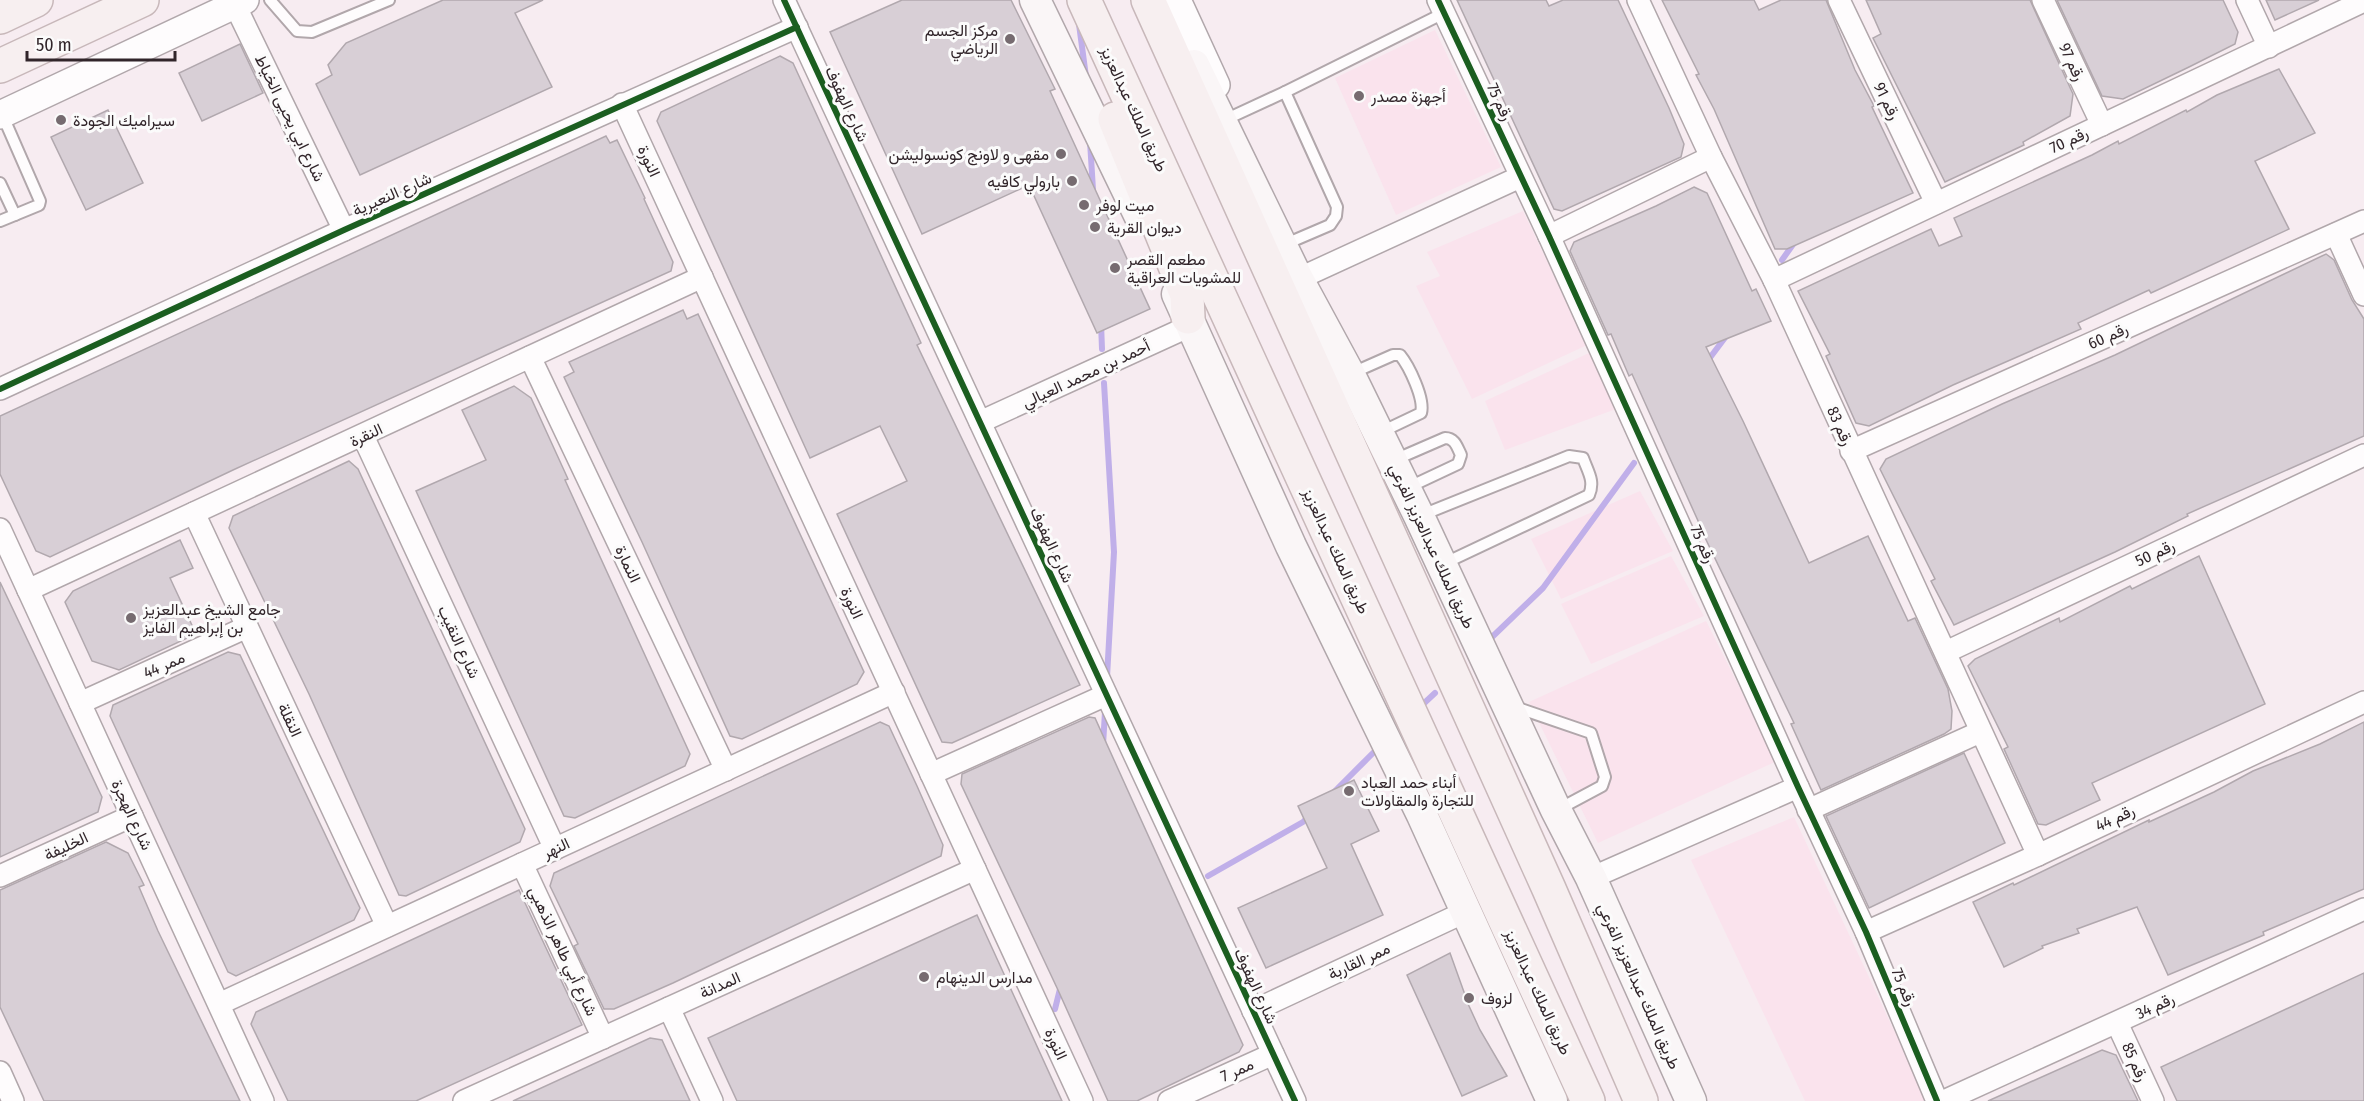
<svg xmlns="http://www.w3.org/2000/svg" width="2364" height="1101" font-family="'Fira Sans Condensed',Vazirmatn,sans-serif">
<rect width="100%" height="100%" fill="#f7ecf1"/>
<g fill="#fae3ed">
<path d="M1435 30 1501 167 1396 215 1335 78Z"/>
<path d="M1523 211 1587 345 1472 399 1416 286 1440 276 1427 252Z"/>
<path d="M1589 353 1616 409 1505 450 1485 401Z"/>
<path d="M1640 491 1673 551 1561 599 1531 539Z"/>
<path d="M1671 556 1704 616 1591 664 1561 604Z"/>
<path d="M1706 621 1752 712 1758 715 1777 761 1598 843 1529 702Z"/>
<path d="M1794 817 1927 1101H1805L1691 860Z"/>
</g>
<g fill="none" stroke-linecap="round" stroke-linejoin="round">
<g stroke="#c0afe9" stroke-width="6">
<path d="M1079 24 1086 77"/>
<path d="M1090 141 1093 190"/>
<path d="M1782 260 1794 243"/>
<path d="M1101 323 1102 349"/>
<path d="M1706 363 1727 335"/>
<path d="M1104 383 1114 552 1107 677"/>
<path d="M1489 640 1543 588 1634 463"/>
<path d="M1420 707 1435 693"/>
<path d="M1103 745 1105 712"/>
<path d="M1333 793 1377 749"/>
<path d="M1208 876 1303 822 1310 815"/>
<path d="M1055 1009 1061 985"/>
</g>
</g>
<g fill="#d8cfd6" stroke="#b1a8ae" stroke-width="1.5">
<path d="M443 0H543L515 13 552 87 360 175 316 84 332 75 328 65 346 43Z"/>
<path d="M902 0H1011L1055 89 1050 91 1150 309 1097 333 1029 185 922 234 830 32Z"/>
<path d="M1457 0H1546L1549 6 1563 0H1618L1669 108 1684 144 1681 157 1562 211 1554 209Z"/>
<path d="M1662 0H1754L1759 10 1781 0H1826L1855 70 1874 106 1872 107 1913 193 1787 249H1775L1714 109 1696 75 1699 74Z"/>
<path d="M1866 0H2030L2073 94 2070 116 2023 142 2024 145 1945 182 1873 38 1881 34Z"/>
<path d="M2057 0H2223L2238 32 2235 44 2189 67 2123 99 2102 96Z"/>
<path d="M2266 0H2319L2275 20Z"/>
<path d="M240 44 263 93 202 121 179 73Z"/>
<path d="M780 56 793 63 921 343 917 345 1080 685 952 743 942 742 837 514 907 481 880 426 810 458 657 121 661 112Z"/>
<path d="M2279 69 2315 133 2255 161 2289 229 2151 293 2149 290 2078 323 2081 329 1953 385 1869 426 1856 423 1826 356 1830 354 1798 291 1931 229 1939 246 1962 236 1954 218 2092 155 2118 141 2119 144 2186 110 2187 112 2217 95Z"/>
<path d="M108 110 143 183 86 210 51 137Z"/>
<path d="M606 136 610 143 617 140 645 198 644 199 673 262 671 271 233 470 50 557 36 551 0 474V416Z"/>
<path d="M1694 187 1707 193 1752 291 1756 289 1771 321 1706 347 1743 421 1809 563 1868 536 1908 621 1915 618 1948 689 1952 711 1951 729 1944 734 1821 790 1791 724 1794 723 1698 523H1699L1632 374 1629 376 1611 334 1608 335 1570 251 1574 242 1656 206Z"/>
<path d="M2326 254 2334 260 2352 300 2364 319V436L2187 514 2188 516 2115 552 1954 625 1931 581 1935 579 1880 469 1886 459 2002 404 2115 355Z"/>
<path d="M683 310 687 319 698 314 864 672 857 684 742 739 730 736 642 542 564 377 574 372 569 362Z"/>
<path d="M514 386 531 398 568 479 565 480 690 754 685 766 575 818 564 816 416 491 486 460 462 410Z"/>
<path d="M349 461 358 469 525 829 520 842 406 896 399 895 309 694 229 528 233 516Z"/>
<path d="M180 540 193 568 170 578 196 634 119 670 92 661 65 602 73 591Z"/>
<path d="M2199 556 2265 704 2092 783 2100 800 2046 825 2038 824 2004 749 2008 747 1968 666 1975 659 2059 618 2060 622 2130 586 2132 589Z"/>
<path d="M0 582 102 797 98 812 0 857Z"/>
<path d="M228 652 240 655 360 908 354 920 236 976 228 972 110 716 113 705Z"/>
<path d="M1089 717 1095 718 1243 1045 1239 1052 1137 1101H1108L1058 990 961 784 962 774Z"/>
<path d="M880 722 889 726 917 786 943 845 941 856 673 983 614 1009H604L574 946 578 944 550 886 554 873Z"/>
<path d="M2364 722V889L2263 932 2264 935 2168 975 2137 907 2077 929 2079 933 2042 946 2043 948 2004 967 1973 902 2013 883 2014 885 2149 820V822L2214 792 2253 771 2320 744Z"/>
<path d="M1964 753 2005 843 1869 908 1826 816Z"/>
<path d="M1354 780 1379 831 1351 844 1383 915 1266 968 1238 908 1327 868 1298 806Z"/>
<path d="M106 842 128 853 144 885 139 887 158 931 240 1101H44L0 1007V890Z"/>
<path d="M519 890 582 1025 416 1101H288L251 1024 256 1012Z"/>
<path d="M977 915 1062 1101H737L708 1038Z"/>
<path d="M1450 953 1469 1006 1480 1030 1507 1076 1462 1096 1407 975Z"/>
<path d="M2364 973V1101H2177L2161 1067Z"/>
<path d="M650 1038 662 1040 690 1101H513Z"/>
<path d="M2102 1050 2116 1055 2138 1101H1988Z"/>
</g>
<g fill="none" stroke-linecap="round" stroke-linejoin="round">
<defs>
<g id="service">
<path d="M270 0 297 31 312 32 389 0"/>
<path d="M1285 92 1444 13"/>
<path d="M1231 117 1285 92 1337 207 1336 216 1330 225 1288 243"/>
<path d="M0 183 15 215"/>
<path d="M0 221 39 205 40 201 2 114"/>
<path d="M1350 374 1393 355H1400C1409 366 1425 399 1421 413L1379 433"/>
<path d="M1392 461 1445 438C1455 438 1457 447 1461 455L1458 464 1407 488"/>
<path d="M1422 515 1569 456 1583 458C1588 472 1595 481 1589 495L1443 564"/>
<path d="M1515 707 1591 733 1605 777 1602 786 1559 809"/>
</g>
<g id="minor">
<path d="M784 0 1295 1101"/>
<path d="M1438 0 1549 236 1798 787 1866 932 1937 1101"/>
<path d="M1638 0 1711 157 1774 280 2038 855"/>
<path d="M1839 0 1936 203"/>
<path d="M2043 0 2102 125"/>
<path d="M2247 0 2269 47"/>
<path d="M235 5 344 230"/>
<path d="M622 104 1082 1101"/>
<path d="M2336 234 2364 295"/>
<path d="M1549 236 1711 157"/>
<path d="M1298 279 1520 177"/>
<path d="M1774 280 2364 1"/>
<path d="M530 357 726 770"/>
<path d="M0 389 344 230 797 27"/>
<path d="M980 422 1192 325"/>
<path d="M363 436 555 849"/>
<path d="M1851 451 2364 221"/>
<path d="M194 513 387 926"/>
<path d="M0 529 263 1101"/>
<path d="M28 590 702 277"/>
<path d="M1946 652 2364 455"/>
<path d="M80 703 247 627"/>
<path d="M931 774 1106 695"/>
<path d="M1808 810 1980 732"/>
<path d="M522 864 603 1038"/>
<path d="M0 876 132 816"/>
<path d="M1591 878 1798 787"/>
<path d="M1866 932 2038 855 2364 702"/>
<path d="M219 1004 894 692"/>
<path d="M669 1008 712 1101"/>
<path d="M1253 1011 1465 912"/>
<path d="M2117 1023 2153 1101"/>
<path d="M0 1072 13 1101"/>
<path d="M464 1101 975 869"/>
<path d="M1169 1101 1273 1054"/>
<path d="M1944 1101 2364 909"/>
</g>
<g id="tertiary">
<path d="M1177 0 1216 85"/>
<path d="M0 115 245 0"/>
</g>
<g id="secondary">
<path d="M1035 0 1141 219"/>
<path d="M1194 65 1298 279 1350 375 1419 516 1556 810 1591 878 1691 1101"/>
<path d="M1177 294 1291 546 1422 815 1552 1101"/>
</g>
<g id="primary">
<path d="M1084 0 1588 1101"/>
<path d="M1148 0 1549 889 1641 1101"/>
<path d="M0 17 36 0"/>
<path d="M0 66 142 0"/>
<path d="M1115 119 1187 295 1188 317"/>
</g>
</defs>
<use href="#service" stroke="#b1a7ab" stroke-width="14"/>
<use href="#minor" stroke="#b1a7ab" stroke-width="24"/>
<use href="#tertiary" stroke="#b1a7ab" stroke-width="30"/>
<use href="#secondary" stroke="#b1a7ab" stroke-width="33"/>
<use href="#primary" stroke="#c8b8ba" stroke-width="36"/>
<use href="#service" stroke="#fefcfd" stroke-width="10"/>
<use href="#minor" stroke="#fefcfd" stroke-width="21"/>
<use href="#tertiary" stroke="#fefcfd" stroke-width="27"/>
<use href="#secondary" stroke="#faf6f7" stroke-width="30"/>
<use href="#primary" stroke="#f7eff0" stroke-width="33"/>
<defs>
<g id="cycleway">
<path d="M784 0 1295 1101"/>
<path d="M1438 0 1549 236 1798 787 1866 932 1937 1101"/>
<path d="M0 389 344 230 797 27"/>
</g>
</defs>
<use href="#cycleway" stroke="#fbfbfb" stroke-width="10"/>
<use href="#cycleway" stroke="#1b5e20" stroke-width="6"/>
</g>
<g fill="#766b70" stroke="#fbfbfb" stroke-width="2">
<circle cx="1010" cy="39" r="6"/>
<circle cx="1359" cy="96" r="6"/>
<circle cx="61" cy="120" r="6"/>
<circle cx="1061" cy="154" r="6"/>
<circle cx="1072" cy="181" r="6"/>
<circle cx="1084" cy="205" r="6"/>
<circle cx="1095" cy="227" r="6"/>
<circle cx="1115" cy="268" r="6"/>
<circle cx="131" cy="618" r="6"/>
<circle cx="1349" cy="791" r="6"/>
<circle cx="924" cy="977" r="6"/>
<circle cx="1469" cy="998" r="6"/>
</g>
<g text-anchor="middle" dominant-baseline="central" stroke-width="6" stroke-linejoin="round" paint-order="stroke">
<g font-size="16" fill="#31252a" stroke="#fbfbfb" text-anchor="start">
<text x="998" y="30" text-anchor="end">مركز الجسم<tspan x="998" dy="18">الرياضي</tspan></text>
<text x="1371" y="96">أجهزة مصدر</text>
<text x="73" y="120">سيراميك الجودة</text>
<text x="1049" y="154" text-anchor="end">مقهى و لاونج كونسوليشن</text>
<text x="1060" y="181" text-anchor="end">بارولي كافيه</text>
<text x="1096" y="205">ميت لوفر</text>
<text x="1107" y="227">ديوان القرية</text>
<text x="1127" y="259">مطعم القصر<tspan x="1127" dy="18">للمشويات العراقية</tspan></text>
<text x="143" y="609">جامع الشيخ عبدالعزيز<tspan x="143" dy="18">بن إبراهيم الفايز</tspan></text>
<text x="1361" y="782">أبناء حمد العباد<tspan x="1361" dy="18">للتجارة والمقاولات</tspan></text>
<text x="936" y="977">مدارس الدينهام</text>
<text x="1481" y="998">لزوف</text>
</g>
<g font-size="16" fill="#31252a" stroke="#fbfbfb">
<text transform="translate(2072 62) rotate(65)">رقم 97</text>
<text transform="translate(1887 101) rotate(64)">رقم 91</text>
<text transform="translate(1500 102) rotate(65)">رقم 75</text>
<text transform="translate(847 104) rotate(65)">شارع الهفوف</text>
<text transform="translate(1134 109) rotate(65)">طريق الملك عبدالعزيز</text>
<text transform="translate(290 118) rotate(64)">شارع ابي يحيى الخياط</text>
<text transform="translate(2069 140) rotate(-25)">رقم 70</text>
<text transform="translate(649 161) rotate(65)">النورة</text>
<text transform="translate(392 194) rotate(-24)">شارع النعيرية</text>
<text transform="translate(2108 336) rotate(-24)">رقم 60</text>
<text transform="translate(1086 374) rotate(-25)">أحمد بن محمد العيالي</text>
<text transform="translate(1840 426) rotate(66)">رقم 83</text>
<text transform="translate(366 435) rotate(-25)">النقرة</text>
<text transform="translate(1703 544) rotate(66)">رقم 75</text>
<text transform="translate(1052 545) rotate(65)">شارع الهفوف</text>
<text transform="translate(1432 546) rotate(65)">طريق الملك عبدالعزيز الفرعي</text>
<text transform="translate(1336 551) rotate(65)">طريق الملك عبدالعزيز</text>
<text transform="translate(2155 553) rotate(-25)">رقم 50</text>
<text transform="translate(628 564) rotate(65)">النمارة</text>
<text transform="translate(852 603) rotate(65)">النورة</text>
<text transform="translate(459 642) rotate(65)">شارع النقيب</text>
<text transform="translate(164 665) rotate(-24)">ممر 44</text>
<text transform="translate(290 720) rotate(65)">النقلة</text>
<text transform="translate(132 815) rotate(65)">شارع الهجرة</text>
<text transform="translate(2115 818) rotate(-25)">رقم 44</text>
<text transform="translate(66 846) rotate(-25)">الخليفة</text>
<text transform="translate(556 848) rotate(-25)">النهر</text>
<text transform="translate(563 951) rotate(65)">شارع أبي طاهر الذهبي</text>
<text transform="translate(1359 961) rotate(-25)">ممر القاربة</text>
<text transform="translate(720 985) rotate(-24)">المدانة</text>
<text transform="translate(1256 986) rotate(65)">شارع الهفوف</text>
<text transform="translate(1639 986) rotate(66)">طريق الملك عبدالعزيز الفرعي</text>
<text transform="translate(1904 987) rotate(67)">رقم 75</text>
<text transform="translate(1538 992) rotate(65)">طريق الملك عبدالعزيز</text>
<text transform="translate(2155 1006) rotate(-25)">رقم 34</text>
<text transform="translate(1056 1044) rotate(65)">النورة</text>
<text transform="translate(2135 1062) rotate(66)">رقم 85</text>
<text transform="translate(1237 1070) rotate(-24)">ممر 7</text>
</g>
</g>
<path d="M27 51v9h148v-9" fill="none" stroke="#31252a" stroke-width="3"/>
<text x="36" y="51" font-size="18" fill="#31252a" stroke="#fbfbfb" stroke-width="4.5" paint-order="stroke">50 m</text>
</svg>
